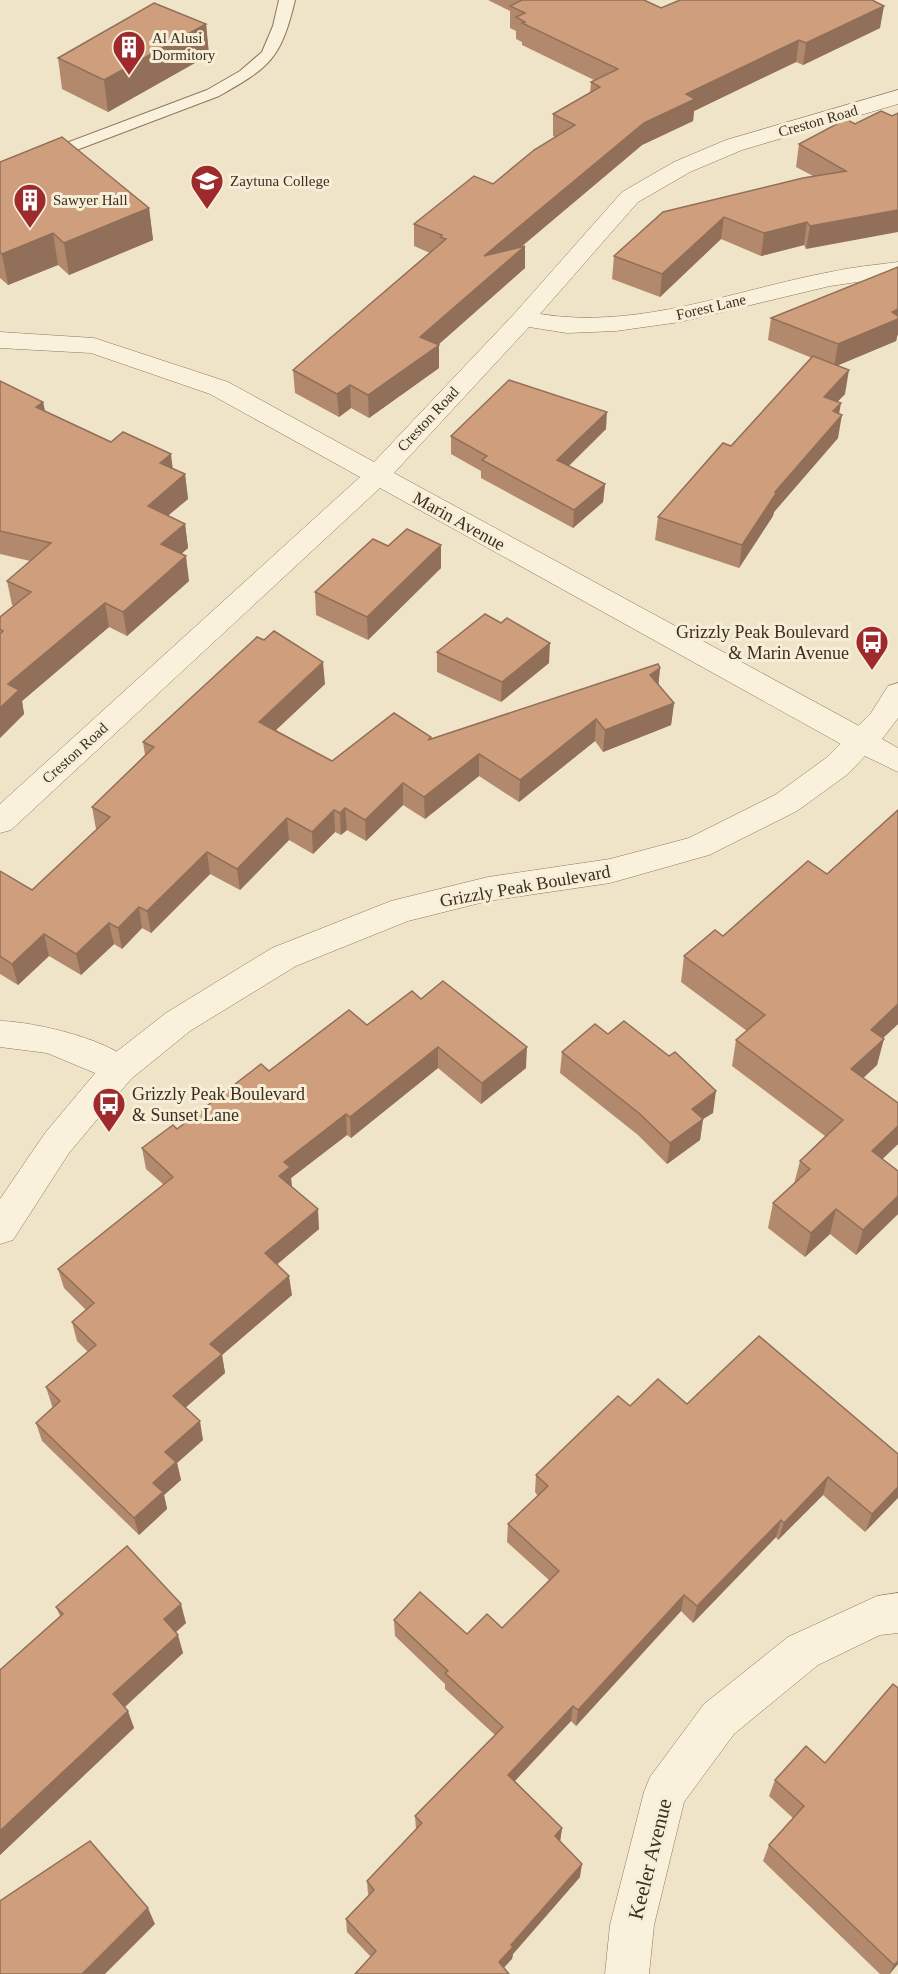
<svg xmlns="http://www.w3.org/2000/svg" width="898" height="1974" font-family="Georgia,serif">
<rect width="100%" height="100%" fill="#f0e4c8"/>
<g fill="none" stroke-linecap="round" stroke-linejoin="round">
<defs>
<path id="service" d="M279 0H295C281 59 270 67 219 96L0 179V168L207 90 240 71 262 52 273 26Z"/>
<g id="minor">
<path d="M898 90V104L742 150 690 172 638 202 540 314C639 330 735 290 830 272 852 267 875 265 898 262V276L830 286 680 322 616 331 567 333 529 327 394 473 872 733 876 741 872 749 861 752 850 749 380 488 11 830 0 833V804L360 477 210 394 91 353 0 348V332L94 338 228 382 374 462 514 314 622 192 674 162 726 140Z"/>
<path d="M0 1021C31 1021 122 1041 136 1069L131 1079 119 1083 47 1053 0 1047Z"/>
<path d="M898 1593V1633L880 1635 818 1665 734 1734 684 1802 654 1925 649 1974H605L610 1925 644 1792 650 1777 704 1704 788 1637 877 1596Z"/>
</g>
<path id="tertiary" d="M898 683V718L882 739 898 748V772L865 756 848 774 797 811 709 855 610 883 488 901 408 921 296 966 190 1031 131 1079 69 1153 13 1240 0 1244V1199L45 1133 107 1059 166 1013 272 948 391 901 488 877 610 859 689 838 775 795 826 758 871 713 888 686Z"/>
</defs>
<use href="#service" stroke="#8d765c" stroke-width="2"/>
<use href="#minor" stroke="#8d765c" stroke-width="1"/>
<use href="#tertiary" stroke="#8d765c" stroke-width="1"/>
<use href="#service" fill="#faf1dc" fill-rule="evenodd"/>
<use href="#minor" fill="#faf1dc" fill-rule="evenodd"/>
<use href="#tertiary" fill="#faf1dc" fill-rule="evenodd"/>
</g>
<g fill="#b2896c">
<path d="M488 0H644L661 8 880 28 803 65 796 62 694 111 693 121 642 145 521 247 525 268 438 345 439 368 369 418 351 408 339 417 295 393 293 370 430 253 414 246V224L493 184 555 137 553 136V114L590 93 591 82 594 80 522 45V42L516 39V31L510 28V11Z"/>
<path d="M206 24 209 55 108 112 62 89 58 58Z"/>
<path d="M881 111 806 249 804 245 761 256 721 239 660 297 612 279 614 256 813 176 796 167 799 144 855 124Z"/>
<path d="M0 162 149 208 153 240 69 275 58 265 8 285 0 278Z"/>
<path d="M898 267V333L896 341 836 366 845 394 837 402 839 414 838 438 774 512 773 516 739 568 655 540 658 517 731 446 812 358 768 340 771 318Z"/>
<path d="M0 381 43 402 45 411 111 442 185 474 188 499 168 515 185 524 188 548 181 554 189 581 127 636 109 627 22 701 24 714 0 738V617L14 606 12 605 7 581 30 561 0 554Z"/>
<path d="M606 429 569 466 605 484 603 502 573 528 481 478V471L451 454V436Z"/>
<path d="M388 546 441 568 368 640 316 615 315 592Z"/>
<path d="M437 652 549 663 501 702 437 672Z"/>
<path d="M660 668 658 685 674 703 671 725 603 752 595 741 519 802 479 776 425 819 403 805 366 841 347 830 341 835 335 832 313 854 289 840 240 890 210 874 151 933 142 928 122 949 114 944 81 975 49 956 18 985 0 974V871L32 890 97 829H96L92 807 145 755 143 742 325 684 276 730 332 761 431 737V739Z"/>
<path d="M898 810V1024L883 1038 877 1065 863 1078 898 1103V1144L882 1159 898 1171V1214L856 1255 830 1234 805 1257 768 1228 773 1203 794 1184 800 1161 825 1136 732 1066 736 1040 747 1031 681 982 684 956 723 936 827 874Z"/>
<path d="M421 999 526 1068 481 1104 438 1068 351 1138 347 1135 291 1178 292 1187 319 1229 277 1264 292 1295 222 1355 225 1373 185 1408 203 1440 177 1463 181 1480 164 1495 167 1509 139 1535 42 1441 36 1423 53 1407 52 1406 46 1387 88 1352 77 1341 72 1322 86 1310 64 1288 58 1269 164 1185 146 1169 142 1148 177 1129 269 1071Z"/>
<path d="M608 1034 713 1113 703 1119 700 1140 667 1164 638 1135 560 1073 562 1052Z"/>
<path d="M687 1404 898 1454 865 1532 823 1495 778 1540 776 1537 693 1623 681 1611 576 1726 571 1721 515 1781 562 1828 560 1841 580 1877 513 1954 512 1959 371 1957 347 1932 346 1919 369 1895 368 1894 367 1881 416 1830 415 1816 495 1735 445 1689V1684L395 1636 394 1620 467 1634 502 1628 549 1580 507 1542 508 1524 538 1496 535 1492 536 1475 630 1406Z"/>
<path d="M56 1607 186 1623 176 1632 183 1653 125 1707 134 1728 0 1855V1670L60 1616Z"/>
<path d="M898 1688V1964L890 1974H880L763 1861 769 1845 793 1818 769 1796 775 1780 825 1763Z"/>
</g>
<g fill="#916f58">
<path d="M884 6 880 28 803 65 806 43Z"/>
<path d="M206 24 209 55 108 112 104 80Z"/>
<path d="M799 40 796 62 694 111 693 121 642 145 484 278V256L644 123 686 94Z"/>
<path d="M149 208 153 240 69 275 64 243Z"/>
<path d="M898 210V232L806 249 810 226Z"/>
<path d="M724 217 721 239 660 297 662 274Z"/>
<path d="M807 222 804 245 761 256 764 233Z"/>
<path d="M53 233 58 265 8 285 2 254Z"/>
<path d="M525 246V268L431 351 439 345V368L369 418 368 395 420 337Z"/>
<path d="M898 309V333L896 341 834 367 838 344Z"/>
<path d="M849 370 845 394 820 420 824 397Z"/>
<path d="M350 385 351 408 339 417 337 394Z"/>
<path d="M43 402 48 426 36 407Z"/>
<path d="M841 403 838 420 842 415 838 438 774 512 773 516 739 568 742 545 775 492 833 411Z"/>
<path d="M607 412 606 429 556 478 557 460Z"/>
<path d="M171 454 174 479 160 463Z"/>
<path d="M185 474 188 499 151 530 148 506Z"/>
<path d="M605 484 603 502 573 528 574 510Z"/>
<path d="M185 524 188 548 164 569 161 544Z"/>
<path d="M441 545V568L368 640 367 617Z"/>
<path d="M186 556 189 581 127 636 123 612Z"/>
<path d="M105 603 109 627 22 701 24 714 0 738V708L8 684Z"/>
<path d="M550 643 549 663 501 702 502 682Z"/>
<path d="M323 662 325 684 261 744 259 722Z"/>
<path d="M660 668 658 690 650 675Z"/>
<path d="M674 703 671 725 603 752 605 730Z"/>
<path d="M596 719 595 741 519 802 520 780Z"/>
<path d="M479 754V776L425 819 424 797Z"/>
<path d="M403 783V805L366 841 365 820Z"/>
<path d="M345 808 347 830 341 835 340 813Z"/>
<path d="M334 810 335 832 313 854 312 832Z"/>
<path d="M287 818 289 840 240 890 237 869Z"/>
<path d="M207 852 210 874 151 933 147 911Z"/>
<path d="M139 907 142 928 122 949 118 928Z"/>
<path d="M109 923 114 944 81 975 76 954Z"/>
<path d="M44 934 49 956 18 985 12 964Z"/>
<path d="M898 1004V1024L864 1056 871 1030Z"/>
<path d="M884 1039 877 1065 845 1095 851 1069Z"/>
<path d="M438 1047V1068L351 1138 350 1117Z"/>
<path d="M527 1047 526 1068 481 1104 482 1083Z"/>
<path d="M716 1091 713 1113 703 1119 700 1140 667 1164 670 1143 692 1109Z"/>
<path d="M346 1114 347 1135 291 1178 292 1188 279 1176 284 1162Z"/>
<path d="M898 1126V1144L865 1176 872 1151Z"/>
<path d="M898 1196V1214L856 1255 863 1230Z"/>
<path d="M318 1209 319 1229 267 1273 265 1253Z"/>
<path d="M836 1209 830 1234 805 1257 811 1233Z"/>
<path d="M289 1276 292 1295 222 1355 225 1373 177 1415 173 1396 210 1344Z"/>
<path d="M200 1421 203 1440 177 1463 181 1480 164 1495 167 1509 139 1535 134 1518 153 1483 165 1452Z"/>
<path d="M828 1477 823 1495 778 1540 784 1523Z"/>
<path d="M898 1487V1498L865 1532 872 1514Z"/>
<path d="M781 1520 776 1537 693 1623 697 1606Z"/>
<path d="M684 1595 681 1611 576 1726 578 1710Z"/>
<path d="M181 1604 186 1623 169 1638 164 1619Z"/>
<path d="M178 1635 183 1653 119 1712 113 1694Z"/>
<path d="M573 1706 571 1721 507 1789 508 1775Z"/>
<path d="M128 1711 134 1728 0 1855V1831Z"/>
<path d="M562 1828 560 1842 555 1836Z"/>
<path d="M582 1864 580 1877 513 1954 512 1959 498 1974 499 1962 511 1945Z"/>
<path d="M148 1908 155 1924 105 1974H82Z"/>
<path d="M898 1961V1964L889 1974 894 1965Z"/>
</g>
<g fill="#cf9f7d" stroke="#916f58" stroke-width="1.5">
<path d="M522 0H644L661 8 680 0H872L884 6 806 43 799 40 686 94 695 99 644 123 484 256 525 246 420 337 439 345 368 395 350 385 337 394 293 370 446 239 440 237 442 235 414 224 474 176 493 184 534 150 575 125 553 114 600 87 591 82 618 69 522 23 525 22 516 17 525 13 510 6Z"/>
<path d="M154 3 206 24 104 80 58 58Z"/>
<path d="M881 111 892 116 898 113V210L810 226 807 222 764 233 724 217 662 274 614 256 663 212 803 178 846 171 799 144 846 119 855 124Z"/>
<path d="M62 137 149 208 64 243 53 233 2 254 0 252V162Z"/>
<path d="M898 267V309L892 312 898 316V319L838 344 771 318Z"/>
<path d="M813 356 849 370 824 397 841 403 833 411 842 415 775 492H777L742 545 658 517 723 443 731 446Z"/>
<path d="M509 380 607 412 557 460 605 484 574 510 482 460 487 456 451 436Z"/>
<path d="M0 381 43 402 36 407 111 442 123 432 171 454 160 463 185 474 148 506 185 524 161 544 186 556 123 612 105 603 8 684 19 690 0 708V634L3 631 0 629V617L31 592 7 581 51 543 0 531Z"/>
<path d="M407 529 441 545 367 617 315 592 373 539 388 546Z"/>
<path d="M485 614 501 623 507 618 550 643 502 682 437 652Z"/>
<path d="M274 631 323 662 259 722 332 761 394 713 431 737 428 740 658 664 660 668 650 675 674 703 605 730 596 719 520 780 479 754 424 797 403 783 365 820 345 808 340 813 334 810 312 832 287 818 237 869 207 852 147 911 139 907 118 928 109 923 76 954 44 934 12 964 0 956V871L32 890 110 817 92 807 154 747 143 742 257 637 264 640Z"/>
<path d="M898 810V1004L871 1030 884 1039 851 1069 898 1103V1126L872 1151 898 1171V1196L863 1230 836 1209 811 1233 773 1203 810 1169 800 1161 843 1120 736 1040 765 1015 684 956 715 930 723 936 808 861 827 874Z"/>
<path d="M443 981 527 1047 482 1083 438 1047 350 1117 346 1114 284 1162 290 1167 279 1176 318 1209 265 1253 289 1276 210 1344 222 1354 173 1396 200 1421 165 1452 176 1462 153 1483 163 1492 134 1518 36 1423 60 1401 46 1387 96 1345 72 1322 94 1303 58 1269 173 1177 142 1148 173 1125 177 1129 261 1064 269 1071 349 1010 367 1025 412 991 421 999Z"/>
<path d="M624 1021 669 1056 675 1052 716 1091 692 1109 703 1119 670 1143 640 1114 562 1052 595 1024 608 1034Z"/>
<path d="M759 1336 898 1454V1487L872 1514 828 1477 784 1523 781 1520 697 1606 684 1595 578 1710 573 1706 508 1775 562 1828 555 1836 582 1864 511 1945 513 1947 499 1962 509 1974H355L376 1951 346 1919 374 1890 367 1881 422 1823 415 1816 503 1727 445 1673 448 1671 394 1620 420 1592 467 1634 487 1614 502 1628 559 1571 508 1524 548 1486 536 1475 618 1396 630 1406 658 1379 687 1404Z"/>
<path d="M127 1546 181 1604 164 1619 178 1635 113 1694 128 1711 0 1831V1670L63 1614 56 1607Z"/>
<path d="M893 1684 898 1688V1961L894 1965 769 1845 804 1806 775 1780 806 1746 825 1763Z"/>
<path d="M90 1841 148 1908 82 1974H0V1901Z"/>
</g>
<defs>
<symbol id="building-pin" viewBox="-11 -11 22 30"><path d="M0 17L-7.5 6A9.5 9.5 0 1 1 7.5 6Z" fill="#9e2a2b" stroke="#f7eed8"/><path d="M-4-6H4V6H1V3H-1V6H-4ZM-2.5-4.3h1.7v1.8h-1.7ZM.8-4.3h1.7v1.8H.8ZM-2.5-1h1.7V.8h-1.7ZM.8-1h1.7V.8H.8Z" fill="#fff"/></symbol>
<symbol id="university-pin" viewBox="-11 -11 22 30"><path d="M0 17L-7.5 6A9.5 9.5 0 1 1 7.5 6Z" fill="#9e2a2b" stroke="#f7eed8"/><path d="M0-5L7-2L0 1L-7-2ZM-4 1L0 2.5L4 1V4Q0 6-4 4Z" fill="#fff"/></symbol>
<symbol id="bus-pin" viewBox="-11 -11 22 30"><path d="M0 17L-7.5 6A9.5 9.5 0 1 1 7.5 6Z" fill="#9e2a2b" stroke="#f7eed8"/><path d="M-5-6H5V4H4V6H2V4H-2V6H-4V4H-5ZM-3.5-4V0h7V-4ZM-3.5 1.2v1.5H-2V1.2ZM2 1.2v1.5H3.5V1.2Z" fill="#fff"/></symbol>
</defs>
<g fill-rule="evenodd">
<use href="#building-pin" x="110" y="28" width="38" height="52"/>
<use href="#university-pin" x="188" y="162" width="38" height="52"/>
<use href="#building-pin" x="11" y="181" width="38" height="52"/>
<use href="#bus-pin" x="853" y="623" width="38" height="52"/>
<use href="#bus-pin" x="90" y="1085" width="38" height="52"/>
</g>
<g text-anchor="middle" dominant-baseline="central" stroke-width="6" stroke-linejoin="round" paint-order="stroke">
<g font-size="15" fill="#3d2e20" stroke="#f7eed8" text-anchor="start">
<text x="152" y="38">Al Alusi<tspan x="152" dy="17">Dormitory</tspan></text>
<text x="230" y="181">Zaytuna College</text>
<text x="53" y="200">Sawyer Hall</text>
</g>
<g font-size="15" fill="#3d2e20" stroke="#f7eed8">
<text transform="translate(818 121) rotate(-16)">Creston Road</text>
<text transform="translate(711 307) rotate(-13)">Forest Lane</text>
<text transform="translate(428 419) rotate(-47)">Creston Road</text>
<text transform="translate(75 753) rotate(-42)">Creston Road</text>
</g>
<g font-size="18" fill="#3d2e20" stroke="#f7eed8">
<text transform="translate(459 521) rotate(29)">Marin Avenue</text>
<text transform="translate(525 886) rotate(-10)">Grizzly Peak Boulevard</text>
</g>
<g font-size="18" fill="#3d2e20" stroke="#f7eed8" text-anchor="end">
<text x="849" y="632">Grizzly Peak Boulevard<tspan x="849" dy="21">&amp; Marin Avenue</tspan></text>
<text x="132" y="1094" text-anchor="start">Grizzly Peak Boulevard<tspan x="132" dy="21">&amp; Sunset Lane</tspan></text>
</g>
<g font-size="21" fill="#3d2e20" stroke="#f7eed8">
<text transform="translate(650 1859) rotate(-76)">Keeler Avenue</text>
</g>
</g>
</svg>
